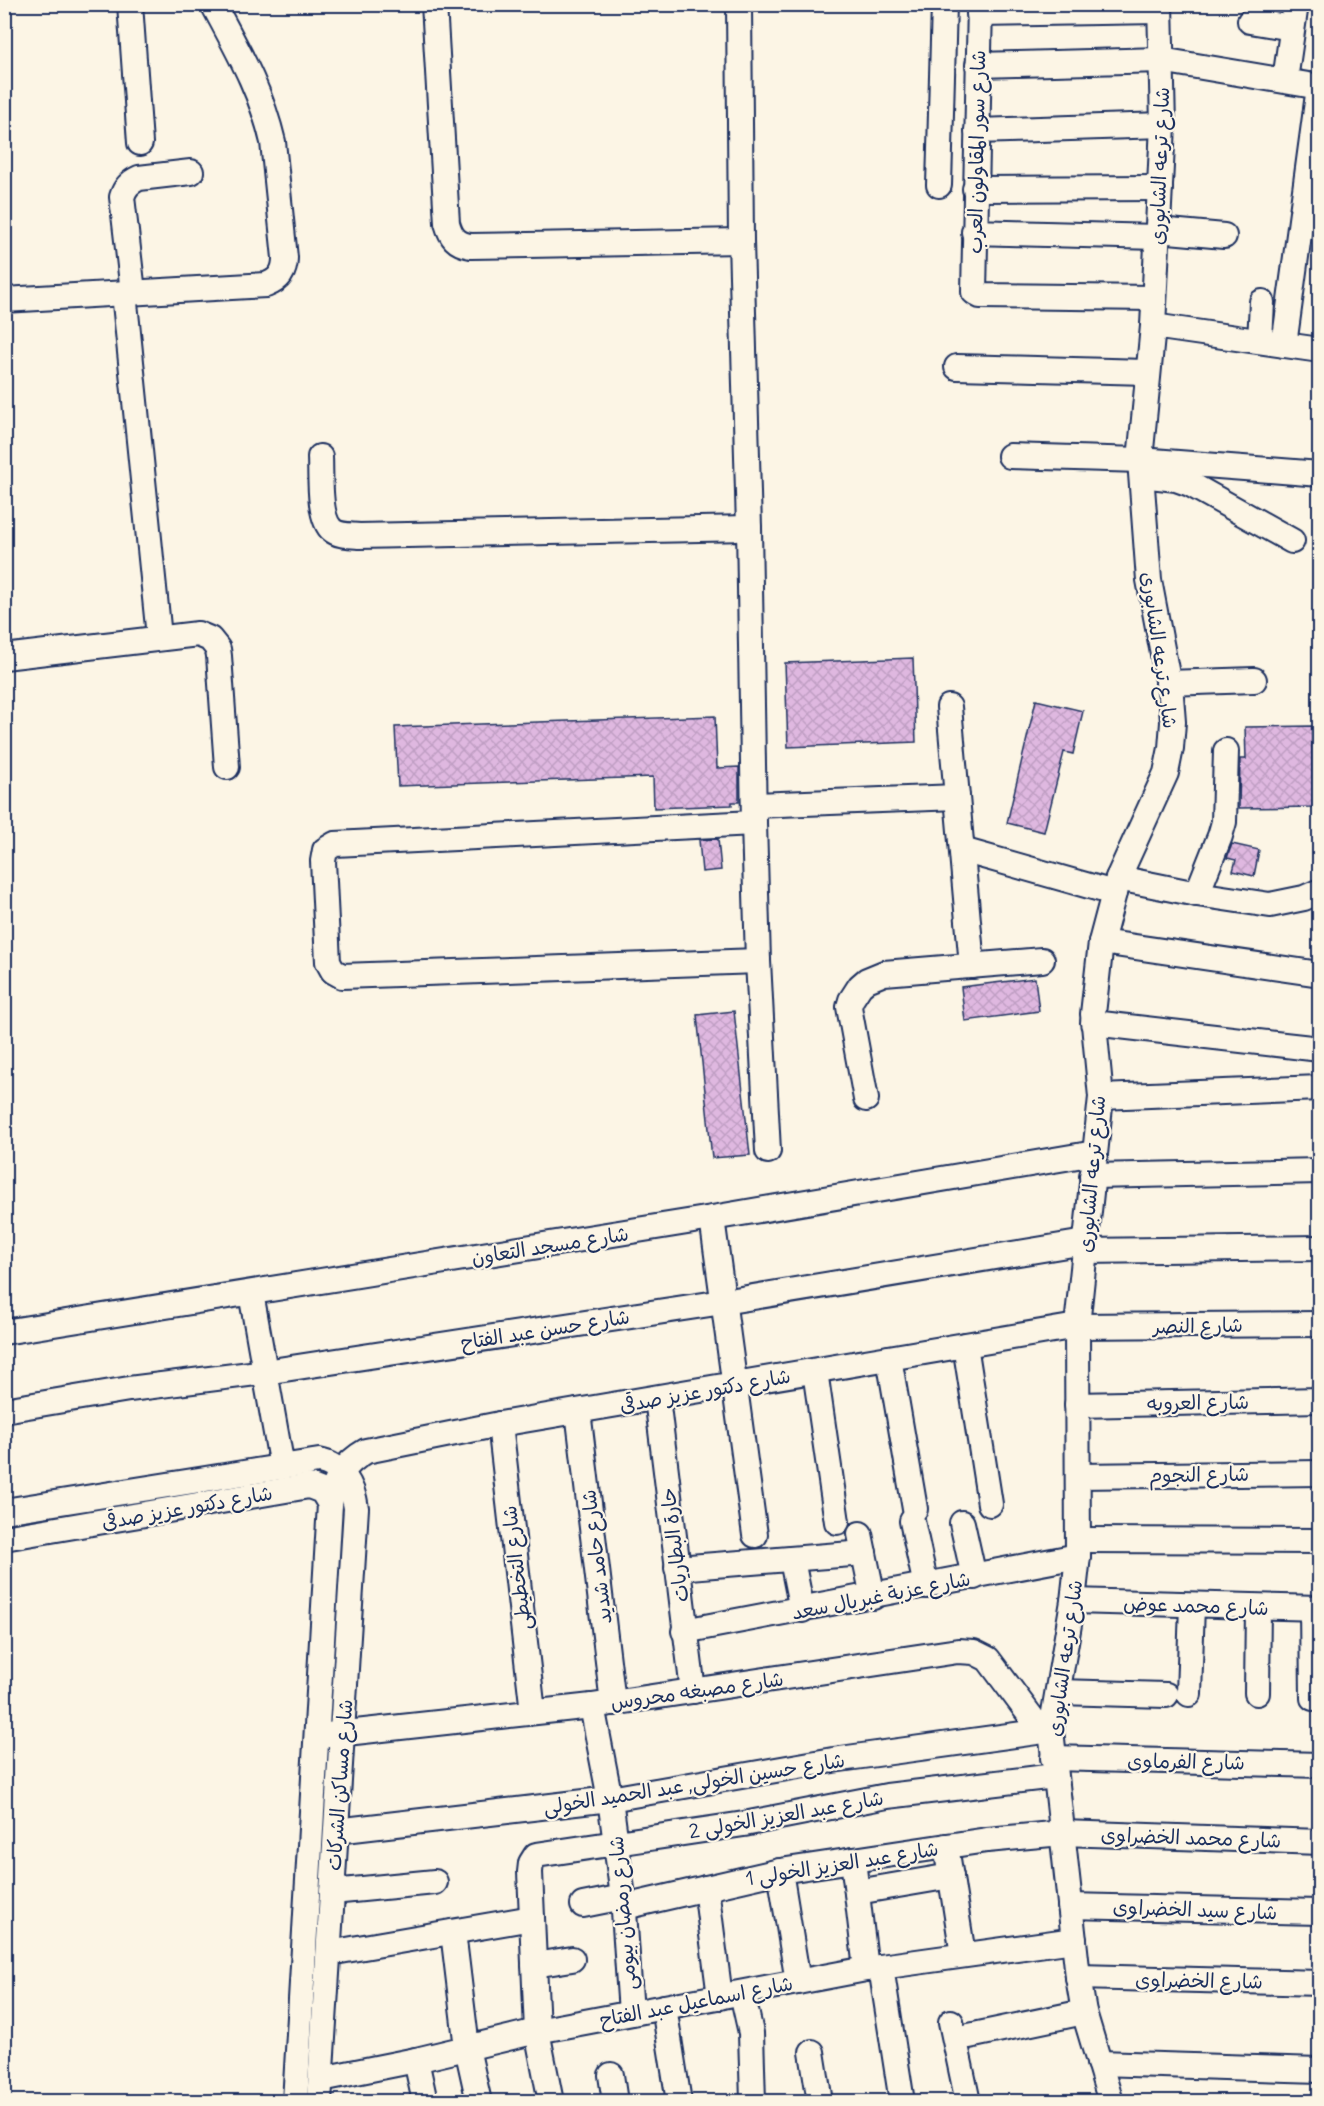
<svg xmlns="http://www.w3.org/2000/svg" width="1324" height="2106" font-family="Delius,'Playpen Sans Arabic',sans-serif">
<defs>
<pattern id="building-cross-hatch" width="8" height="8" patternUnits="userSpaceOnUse" patternTransform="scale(1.5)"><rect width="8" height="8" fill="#dfb8e0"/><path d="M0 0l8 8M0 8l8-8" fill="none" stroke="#bf9ec3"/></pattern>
</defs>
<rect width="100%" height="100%" fill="#fcf5e5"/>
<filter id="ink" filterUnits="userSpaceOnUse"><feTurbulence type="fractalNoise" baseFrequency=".0167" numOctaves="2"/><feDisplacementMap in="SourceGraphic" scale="12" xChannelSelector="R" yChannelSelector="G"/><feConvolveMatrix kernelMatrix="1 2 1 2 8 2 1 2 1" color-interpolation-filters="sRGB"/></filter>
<g filter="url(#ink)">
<g fill="url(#building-cross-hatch)" stroke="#1b2f5e" stroke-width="1.5">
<path d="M913 658 916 742 788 747 785 663Z"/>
<path d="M1036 700 1083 711 1073 754 1064 752 1044 832 1007 823Z"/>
<path d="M715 716 717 768 739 767V802H732V805L654 808 653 777 398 786 395 727Z"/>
<path d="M1312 726 1313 807 1239 808 1240 759H1246L1245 727Z"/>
<path d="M718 839 721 870 702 872 699 840Z"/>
<path d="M1232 844 1259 850 1254 876 1233 871 1236 860 1227 858Z"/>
<path d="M1035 978 1039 1011 965 1021 961 987Z"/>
<path d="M734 1011 750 1155 712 1158 697 1015Z"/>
</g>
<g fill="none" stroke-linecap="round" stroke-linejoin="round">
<defs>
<g id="minor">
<path d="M130 4 140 143"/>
<path d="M434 4 447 223C451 237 456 244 471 246L741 241"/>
<path d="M739 4 741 241 749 528 754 823 758 961 768 1151"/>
<path d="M980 4 974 292 980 296 1154 298"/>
<path d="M979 14 1160 11"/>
<path d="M1250 21 1292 28"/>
<path d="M978 65 1161 60 1320 87"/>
<path d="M1285 80 1296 4"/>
<path d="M977 131 1163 125"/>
<path d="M939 185 944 4"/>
<path d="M975 189 1160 188"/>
<path d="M1158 230 1224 236"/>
<path d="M974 232 1157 237"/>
<path d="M133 292 122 197C125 187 130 182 139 178L191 172"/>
<path d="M124 293 159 637"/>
<path d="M4 300 266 285C279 280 285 272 285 258L273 142C261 90 238 51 213 4"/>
<path d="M1153 326 1320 350"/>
<path d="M1260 341 1262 302"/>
<path d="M1284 345 1319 87"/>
<path d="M957 367 1147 372"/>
<path d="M1010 456 1140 460 1320 474"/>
<path d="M320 457C321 475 318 518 332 530 339 536 350 535 359 536L749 528"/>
<path d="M1150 476 1176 479 1190 484 1292 541"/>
<path d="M4 657 198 634 210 639 218 649 219 656 227 767"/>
<path d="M1168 683 1254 680"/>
<path d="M949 707 972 966"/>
<path d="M754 805 957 797"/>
<path d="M754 823 335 844 325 850 323 861 328 962 333 971 342 976 758 961"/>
<path d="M962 850 1114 893"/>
<path d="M1118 878 1197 894 1270 905 1304 898 1320 891"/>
<path d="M1197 894 1220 836 1224 822 1226 751"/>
<path d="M1101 942 1320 974"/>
<path d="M1093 1023 1320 1049"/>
<path d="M1101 1097 1320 1088"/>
<path d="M866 1099 849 1007 851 1000 860 986 867 980 884 973 1042 960"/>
<path d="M1092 1176 1320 1171"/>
<path d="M712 1218 755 1535"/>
<path d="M1084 1251 1320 1248"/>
<path d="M251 1293 282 1467"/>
<path d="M4 1332 712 1218 1095 1153"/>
<path d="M965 1345 990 1504"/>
<path d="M889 1358 915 1509"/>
<path d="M815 1371 837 1522"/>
<path d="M657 1398 693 1691"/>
<path d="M1077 1405 1320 1400"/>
<path d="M4 1410 129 1389 265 1372 723 1302 1085 1242"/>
<path d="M578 1411 613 1703"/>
<path d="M500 1424 533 1712"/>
<path d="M1078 1476 1320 1473"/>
<path d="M4 1511 319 1461C342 1465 353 1486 356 1508L319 2102"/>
<path d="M912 1521 926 1586"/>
<path d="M962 1523 974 1577"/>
<path d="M860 1534 873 1597"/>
<path d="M4 1538 309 1486 322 1491 330 1504"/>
<path d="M1078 1540 1320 1541"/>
<path d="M792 1560 802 1610"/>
<path d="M677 1568 864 1553"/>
<path d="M1073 1601 1320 1608"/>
<path d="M1312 1608 1313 1698"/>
<path d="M684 1631 1078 1556"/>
<path d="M1058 1692 1166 1695"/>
<path d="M1257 1693 1258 1607"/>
<path d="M1189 1694 1192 1605"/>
<path d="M592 1706 610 1799 623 1897 631 2013"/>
<path d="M328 1735 592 1706 958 1651 974 1652 988 1659 1041 1730"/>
<path d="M1053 1758 1320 1765"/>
<path d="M336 1831 610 1799 833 1760 1051 1730"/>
<path d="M946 1846 963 1955"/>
<path d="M853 1860 866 1969"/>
<path d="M780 1871 798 1982"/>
<path d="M706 1888 720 1997"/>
<path d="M332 1892 435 1882"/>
<path d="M857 1892 951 1876"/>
<path d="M583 1905 623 1897"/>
<path d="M1070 1906 1320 1912"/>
<path d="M624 1907 780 1871 987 1840 1062 1833 1320 1842"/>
<path d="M453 1932 467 2048 479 2102"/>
<path d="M329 1953 532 1918"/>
<path d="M534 1965 572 1959"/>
<path d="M881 1967 902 2102"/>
<path d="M1078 1977 1320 1983"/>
<path d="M742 1993 751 2033 753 2102"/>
<path d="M664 2007 679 2102"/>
<path d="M951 2022 968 2102"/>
<path d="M969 2036 1084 2012"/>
<path d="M812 2052 820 2102"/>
<path d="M416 2060 425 2102"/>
<path d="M1099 2063 1320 2070"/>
<path d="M611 2075 615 2102"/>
<path d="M321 2079 416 2060 537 2031 866 1969 1074 1940"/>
<path d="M295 2102 330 1504C334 1479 345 1463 366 1451L500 1424 1077 1326 1320 1324"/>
<path d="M551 2102 537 2031 530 1872 531 1863 536 1855 744 1824 887 1796 1055 1776"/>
<path d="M1111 2102 1084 2012 1078 1977 1051 1730 1073 1601 1078 1556 1077 1326 1101 1097 1093 1014 1101 942 1118 878 1166 773 1171 748 1173 722 1171 696 1149 580 1140 460 1153 326 1163 125 1160 4"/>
</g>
</defs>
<use href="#minor" stroke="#1b2f5e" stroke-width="28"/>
<use href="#minor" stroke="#fcf5e5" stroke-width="24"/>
</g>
</g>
<g text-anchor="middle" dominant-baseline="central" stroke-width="4.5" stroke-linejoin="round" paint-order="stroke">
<g font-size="20" fill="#1b2f5e" stroke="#fcf5e5">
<text transform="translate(976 152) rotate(-89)">شارع سور المقاولون العرب</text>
<text transform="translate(1159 166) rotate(-88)">شارع ترعه الشابورى</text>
<text transform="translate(1160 650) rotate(82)">شارع ترعه الشابورى</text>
<text transform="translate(1091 1174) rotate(-85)">شارع ترعه الشابورى</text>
<text transform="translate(550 1245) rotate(-9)">شارع مسجد التعاون</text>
<text transform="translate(1198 1325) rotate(-1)">شارع النصر</text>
<text transform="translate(545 1329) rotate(-9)">شارع حسن عبد الفتاح</text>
<text transform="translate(705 1390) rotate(-10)">شارع دكتور عزيز صدقى</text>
<text transform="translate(1198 1402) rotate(-1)">شارع العروبه</text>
<text transform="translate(1199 1474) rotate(-1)">شارع النجوم</text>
<text transform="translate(187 1507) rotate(-10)">شارع دكتور عزيز صدقى</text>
<text transform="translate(674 1545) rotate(-97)">حارة البطاريات</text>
<text transform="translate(596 1557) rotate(-97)">شارع حامد شديد</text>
<text transform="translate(516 1568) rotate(-97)">شارع التخطيطى</text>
<text transform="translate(881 1595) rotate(-11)">شارع عزبة غبريال سعد</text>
<text transform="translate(1196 1605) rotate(2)">شارع محمد عوض</text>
<text transform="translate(1064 1658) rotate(-82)">شارع ترعه الشابورى</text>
<text transform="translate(697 1690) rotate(-8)">شارع مصبغه محروس</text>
<text transform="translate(1186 1761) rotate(1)">شارع الفرماوى</text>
<text transform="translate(694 1783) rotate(-9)">شارع حسين الخولى, عبد الحميد الخولى</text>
<text transform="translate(339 1785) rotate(-86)">شارع مساكن الشركات</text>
<text transform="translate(786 1814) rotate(-10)">شارع عبد العزيز الخولى 2</text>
<text transform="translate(1191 1837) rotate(2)">شارع محمد الخضراوى</text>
<text transform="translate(842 1863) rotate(-9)">شارع عبد العزيز الخولى 1</text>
<text transform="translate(1195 1909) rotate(2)">شارع سيد الخضراوى</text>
<text transform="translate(622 1913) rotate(-95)">شارع رمضان بيومى</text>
<text transform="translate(1199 1980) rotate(1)">شارع الخضراوى</text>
<text transform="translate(696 2001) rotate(-11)">شارع اسماعيل عبد الفتاح</text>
</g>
</g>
<rect width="1324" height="2106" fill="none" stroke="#fcf5e5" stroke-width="24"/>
<rect x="12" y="12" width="1300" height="2082" fill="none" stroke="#1b2f5e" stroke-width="2" filter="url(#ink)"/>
</svg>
